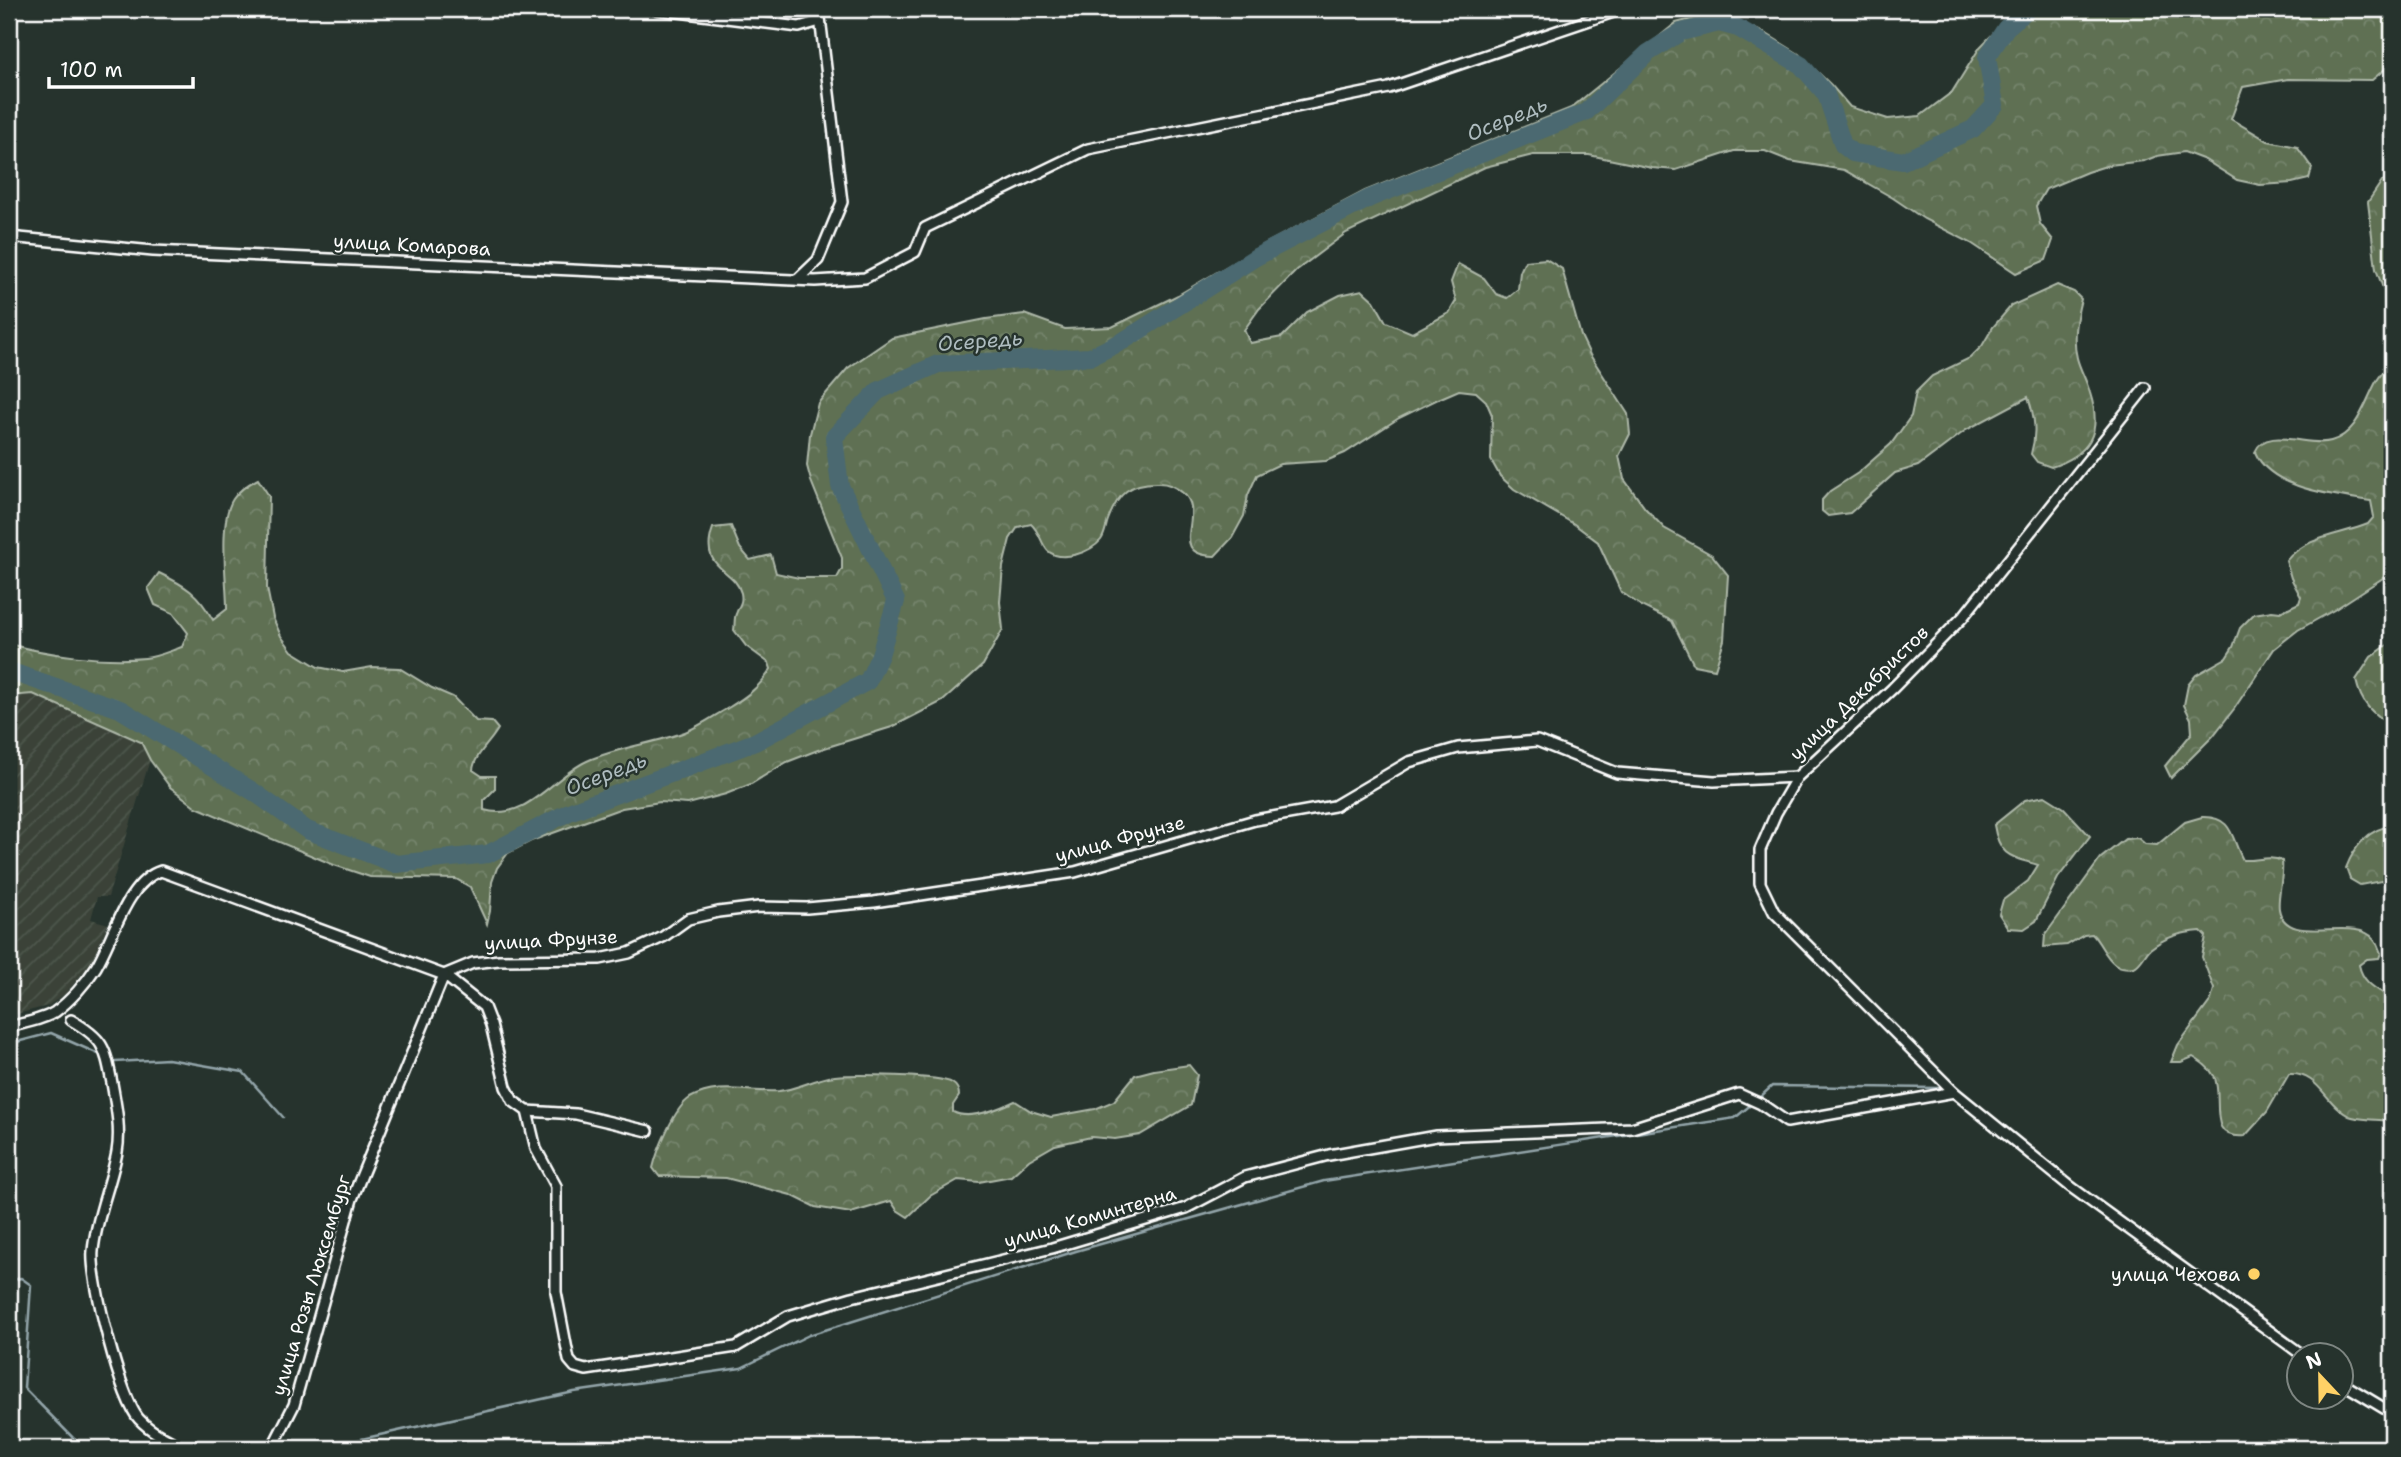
<svg xmlns="http://www.w3.org/2000/svg" width="2401" height="1457" font-family="'Shantell Sans',sans-serif">
<defs>
<pattern id="industrial-furrows" width="10" height="10" patternUnits="userSpaceOnUse" patternTransform="scale(1.75)"><rect width="10" height="10" fill="#3a4338"/><path d="M-1 1l2-2M0 10L10 0M9 11l2-2" fill="none" stroke="#4e564c"/></pattern>
<pattern id="forest-crowns" width="20" height="18" patternUnits="userSpaceOnUse" patternTransform="scale(1.75)"><rect width="20" height="18" fill="#5e7053"/><path d="M2 6a3 3 0 1 1 6 0M12 15a3 3 0 1 1 6 0" fill="none" stroke="#76856d"/></pattern>
</defs>
<rect width="100%" height="100%" fill="#26332d"/>
<filter id="ink" filterUnits="userSpaceOnUse"><feTurbulence type="fractalNoise" baseFrequency=".0143" numOctaves="2"/><feDisplacementMap in="SourceGraphic" scale="14" xChannelSelector="R" yChannelSelector="G"/><feConvolveMatrix kernelMatrix="1 2 1 2 8 2 1 2 1" color-interpolation-filters="sRGB"/></filter>
<g filter="url(#ink)">
<path fill="url(#industrial-furrows)" d="M32 694 141 742 150 760 108 897H97L91 919 108 924 91 963 66 993 48 1006 9 1016V696Z"/>
<g fill="url(#forest-crowns)" stroke="#aeb8a9" stroke-width="2">
<path d="M2017 9H2343L2392 12V63L2372 80 2288 79 2243 87 2231 119 2268 141 2297 147 2312 168 2309 179 2292 183 2260 185 2237 180 2205 160 2184 152 2157 156 2144 161 2109 165 2087 172 2046 189 2036 206 2040 224 2053 240 2046 260 2016 273 1971 243 1924 219 1893 198 1844 170 1790 161 1765 151H1734L1676 170 1652 168 1589 155H1533L1485 167 1346 233 1297 270 1259 309 1244 330 1250 343 1282 337 1307 312 1340 295 1362 290 1374 301 1386 322 1412 333 1449 313 1456 301 1451 282 1458 264 1484 278 1496 294 1507 298 1518 289 1520 272 1525 261 1546 259 1562 269 1581 336 1590 355 1628 414 1630 434 1619 456 1624 479 1645 508 1664 528 1712 555 1728 575 1724 640 1715 669 1694 665 1672 621 1643 607 1621 592 1598 542 1574 524 1514 489 1500 476 1491 460 1492 415 1486 401 1476 392 1459 390 1436 400 1399 418 1345 453 1326 461 1280 464 1257 475 1248 495 1244 516 1232 538 1215 556C1164 555 1208 513 1183 493 1176 487 1168 483 1159 483 1130 482 1118 493 1108 520 1106 525 1105 535 1101 540 1091 552 1062 563 1048 551 1041 544 1040 532 1031 524L1018 527 1010 539 1003 567 1000 602 1003 629 983 665 943 701 892 727 818 750 787 762 751 784 726 794 688 804 660 802 622 808 531 841 508 853 497 868 492 882 490 911 487 924 470 887 456 879 370 877 334 865 196 807 170 787 150 760 141 742 33 694 9 696V644C49 655 103 662 145 658 157 657 170 651 182 647L188 633 173 613 155 605 148 588 159 573C186 586 198 593 213 620L227 609C227 582 218 522 233 499 239 490 248 484 258 479L269 496 267 588 273 618 281 636 292 651 318 667 343 672 372 667 399 668 432 688 453 697 476 721 492 722 498 729C490 743 474 756 473 770L482 776H495V789L484 800V810C527 822 552 777 587 761 618 747 653 744 685 732 700 726 714 716 728 708 746 697 760 687 771 669L769 663 746 646 734 630C735 625 734 618 736 614 739 605 743 603 741 593 735 568 698 570 713 528L731 526 740 548 750 560 771 555 776 573 799 578H837L842 569V558L811 481 807 466 810 434 818 403 848 368 892 338 986 319 1024 314 1065 329 1112 327 1178 295 1268 242 1365 191 1571 108 1676 23 1719 12 1768 35 1799 54 1831 85 1850 107 1888 119 1920 116 1952 92 1980 47Z"/>
<path d="M2382 181H2392V320L2391 310 2376 269 2368 202Z"/>
<path d="M2057 285 2074 292 2081 299C2076 319 2072 338 2077 358 2080 370 2087 381 2090 393 2103 433 2089 455 2051 467L2037 462 2031 454C2037 434 2035 417 2028 397L1966 430 1918 466 1895 473 1850 513 1828 516 1822 511V500L1830 491 1858 473 1891 444 1911 416 1916 392 1932 376 1970 358 1982 346 1993 327 2011 306Z"/>
<path d="M2392 360V572L2334 610 2298 630 2274 649 2234 709 2213 736 2171 778 2165 766 2192 733 2191 719 2184 705 2188 685 2196 675 2226 658 2233 647 2240 628 2254 614 2272 611 2280 612 2299 603 2301 597 2291 578 2286 561C2306 536 2341 535 2368 524L2374 517 2371 501C2335 495 2271 490 2255 452 2265 425 2310 448 2331 441 2358 433 2364 404 2376 382 2381 374 2387 367 2392 360Z"/>
<path d="M2392 642V727C2372 713 2361 704 2356 680L2371 657Z"/>
<path d="M2045 796 2064 808 2090 836 2058 878 2036 921 2024 929 2008 928 1999 914 2003 900 2028 881 2038 865C2012 857 1999 857 1994 825L2025 800Z"/>
<path d="M2202 817C2234 816 2231 839 2243 860 2257 861 2269 855 2282 861 2284 877 2277 896 2279 909 2286 949 2354 914 2374 939 2377 942 2379 949 2381 953L2379 958 2367 959 2359 965C2363 984 2377 989 2392 999V1120C2385 1121 2356 1119 2349 1116 2325 1104 2319 1072 2289 1074L2267 1112 2245 1136C2204 1140 2225 1098 2214 1076 2209 1067 2201 1062 2193 1057L2181 1062H2171L2178 1045 2211 1000 2214 989 2202 957 2206 936 2201 931C2183 932 2165 937 2150 949 2145 954 2142 962 2136 966 2130 969 2120 968 2115 964 2105 957 2101 943 2092 934L2084 935 2067 945 2044 947 2045 935 2101 858 2125 839 2138 838 2145 844 2157 845 2185 822Z"/>
<path d="M2392 826V879L2360 885 2350 879 2346 868C2354 847 2369 828 2392 826Z"/>
<path d="M1189 1065 1197 1075 1191 1105 1140 1135 1115 1139 1091 1137 1055 1145 1029 1160 1011 1176 979 1182 958 1180 930 1196 908 1217 897 1210 891 1201 851 1213 815 1207 791 1195 726 1178 659 1176 653 1168C657 1151 674 1108 690 1098 719 1082 747 1093 779 1091 798 1089 816 1078 835 1076 853 1074 940 1075 952 1083 957 1086 959 1091 959 1096L953 1105V1112C970 1121 998 1109 1015 1101L1031 1111 1051 1117 1095 1109 1114 1101 1135 1075 1154 1070Z"/>
</g>
<g fill="none" stroke-linecap="round" stroke-linejoin="round">
<g stroke="#93a5aa" stroke-width="2.5">
<path d="M9 1044 51 1033 103 1056"/>
<path d="M109 1059 115 1062 168 1059 243 1072 283 1117"/>
<path d="M1758 1099 1772 1086 1939 1088"/>
<path d="M9 1281 21 1278 31 1285 24 1388 83 1448"/>
<path d="M321 1448 574 1392 741 1368 809 1335 1076 1251 1324 1181 1735 1118 1753 1103"/>
</g>
<path stroke="#4b6971" stroke-width="18" d="M9 671 120 709 254 792 307 830 396 864 488 854 569 812 755 742 868 681 880 655 896 601 840 486 834 437 878 391 938 364 1090 357 1123 341 1256 257 1370 198 1586 112 1648 53 1681 32 1719 23 1738 28 1801 65 1826 94 1843 145 1853 153 1903 161 1973 129 1995 105 1987 57 2006 28 2028 9"/>
<defs>
<g id="minor">
<path d="M654 9 799 27 820 21"/>
<path d="M9 237 153 251 815 281 865 278 915 252 925 228 1088 149 1389 88 1622 9"/>
<path d="M797 280 818 260 842 202 819 9"/>
<path d="M2145 388 1963 617 1892 689 1797 777 1776 813 1760 850V883L1774 912 1954 1092 2071 1187 2304 1356"/>
<path d="M444 975 473 963 499 960 600 959 629 953 663 937 688 919 718 912 759 907 807 908 874 902 1075 872 1255 820 1334 806 1409 762 1458 748 1537 741 1617 773 1714 781 1797 777"/>
<path d="M71 1020C104 1039 105 1047 112 1083 116 1106 121 1129 117 1152 111 1185 96 1217 93 1251 90 1279 121 1400 139 1419 151 1432 168 1440 184 1448"/>
<path d="M9 1027C23 1023 43 1020 55 1012 70 1001 86 983 96 967 113 939 127 881 161 871L444 975 484 1007 491 1025 506 1087 513 1101 527 1111 576 1114 648 1131"/>
<path d="M527 1111 536 1149 556 1186V1292L569 1360 575 1367 586 1370 736 1347 788 1316 852 1297 1052 1248 1186 1208 1245 1177 1329 1155 1436 1136 1632 1128 1739 1094 1761 1104 1787 1122 1954 1092"/>
<path d="M2342 1383 2392 1413"/>
<path d="M272 1448 294 1405 352 1199 444 975"/>
</g>
</defs>
<use href="#minor" stroke="#fff" stroke-width="14"/>
<use href="#minor" stroke="#26332d" stroke-width="9"/>
</g>
</g>
<circle fill="#ffd166" stroke="#26332d" stroke-width="2.5" cx="2254" cy="1274" r="7"/>
<g text-anchor="middle" dominant-baseline="central" stroke-width="5" stroke-linejoin="round" paint-order="stroke">
<g font-size="19" fill="#fff" stroke="#26332d">
<text transform="translate(412 245) rotate(3)">улица Комарова</text>
<text transform="translate(1859 693) rotate(-44)">улица Декабристов</text>
<text transform="translate(1120 839) rotate(-15)">улица Фрунзе</text>
<text transform="translate(551 940) rotate(-3)">улица Фрунзе</text>
<text transform="translate(1090 1217) rotate(-16)">улица Коминтерна</text>
<text transform="translate(311 1285) rotate(-73)">улица Розы Люксембург</text>
</g>
<g font-size="19" fill="#fff" stroke="#26332d" text-anchor="end">
<text x="2240" y="1274">улица Чехова</text>
</g>
<g font-size="21" font-style="italic" fill="#aebcbf" stroke="#26332d">
<text transform="translate(1507 119) rotate(-22)">Осередь</text>
<text transform="translate(980 341) rotate(-4)">Осередь</text>
<text transform="translate(606 774) rotate(-21)">Осередь</text>
</g>
</g>
<rect width="2401" height="1457" fill="none" stroke="#26332d" stroke-width="35"/>
<rect x="18" y="18" width="2366" height="1422" fill="none" stroke="#fff" stroke-width="2.5" filter="url(#ink)"/>
<g transform="translate(2320 1376) rotate(338)"><circle r="33" fill="#26332d" stroke="#7d8581" stroke-width="2"/>
<path d="M0-5L12 26L0 18L-12 26Z" fill="#ffd166"/>
<text y="-10" font-size="19" font-weight="bold" text-anchor="middle" fill="#ffffff">N</text>
</g>
<path d="M49 77v10h144v-10" fill="none" stroke="#ffffff" stroke-width="3.5"/>
<text x="60" y="77" font-size="21" fill="#ffffff" stroke="#26332d" stroke-width="5" paint-order="stroke">100 m</text>
</svg>
